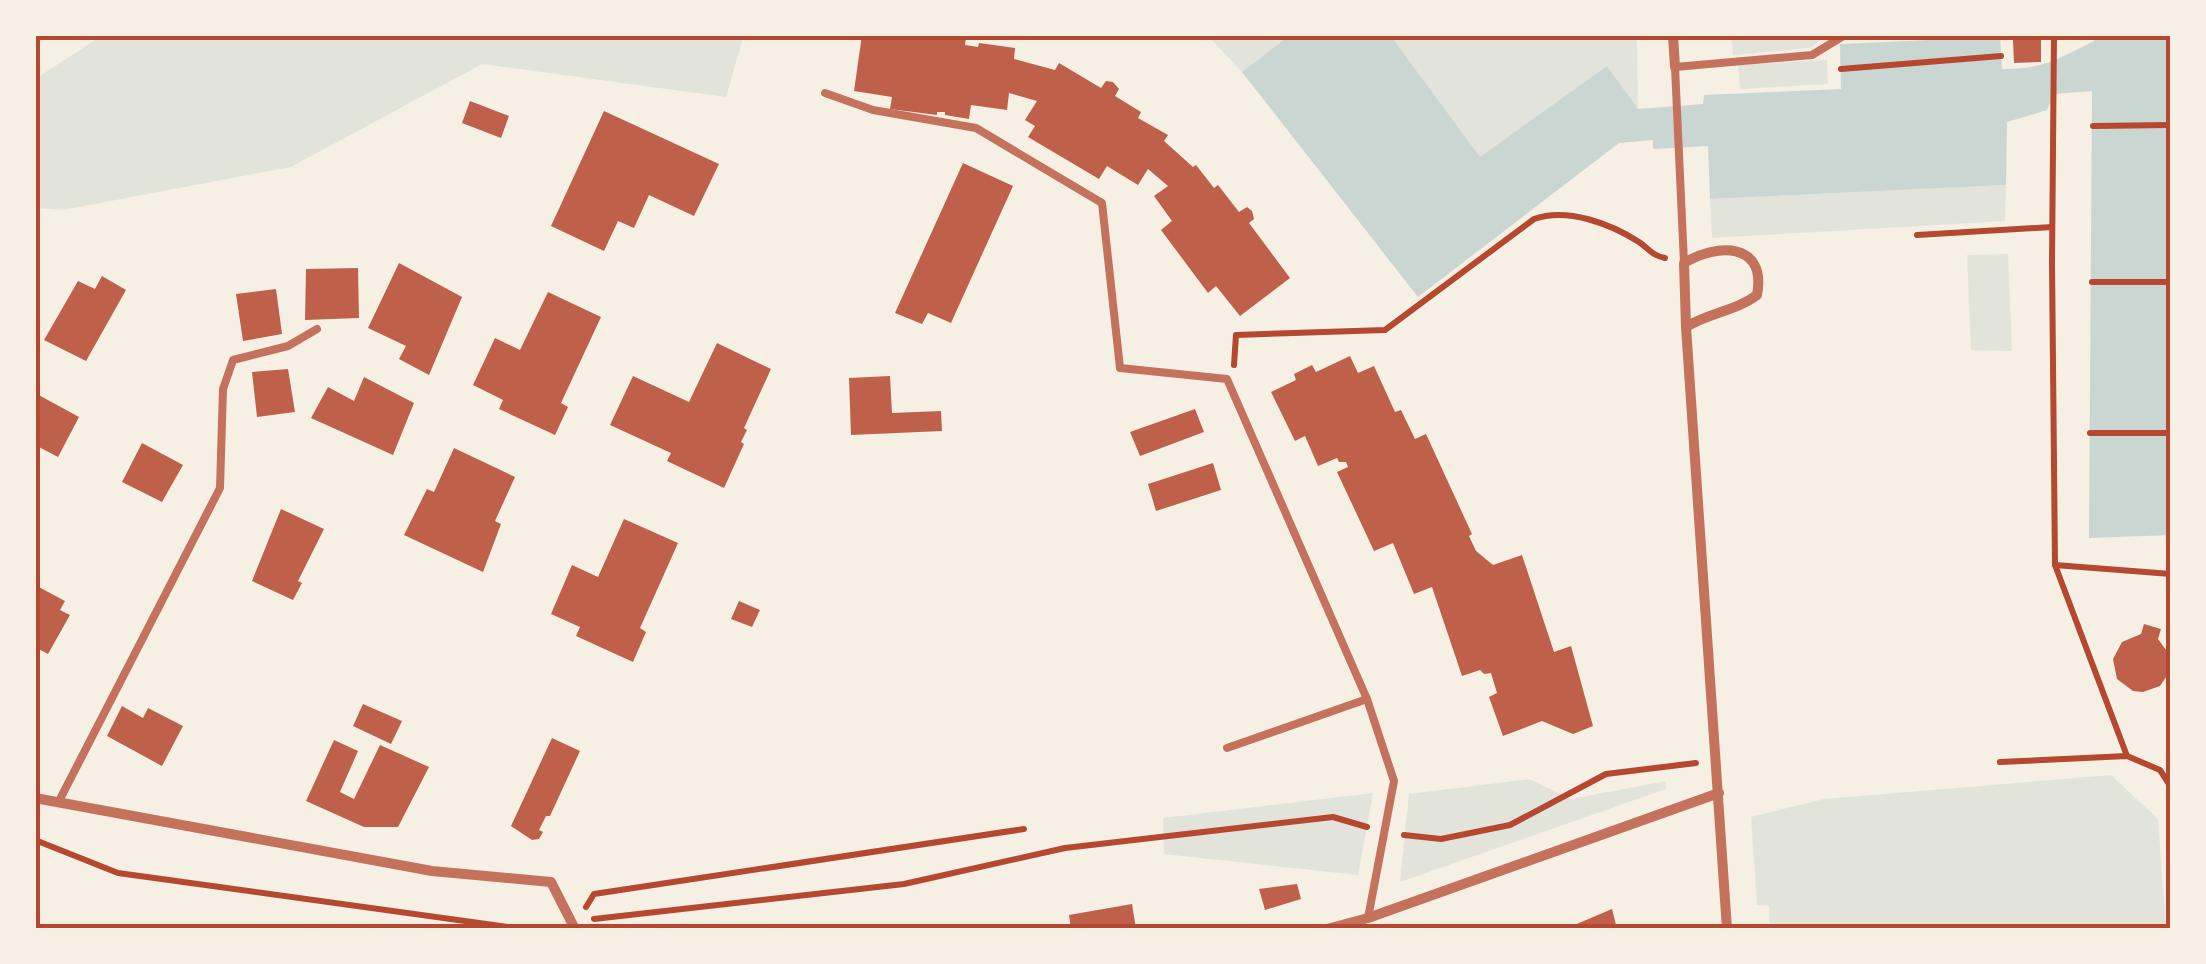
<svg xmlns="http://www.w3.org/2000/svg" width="2206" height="964" font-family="Roboto,sans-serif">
<rect width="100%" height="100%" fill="#f6efe4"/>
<g fill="#e2e4dc">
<path d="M103 35H744L726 97 482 64 291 167 63 210 35 208V79Z"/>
<path d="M1207 35H1290L1242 72Z"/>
<path d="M1390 35H1637L1638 109 1607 66 1480 158Z"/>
<path d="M1731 35H1827L1810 48 1733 55Z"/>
<path d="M1827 60 1828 84 1740 89 1738 65Z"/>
<path d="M2006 185 2005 221 1712 238 1710 199Z"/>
<path d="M2008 254 2012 351 1971 350 1967 255Z"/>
<path d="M2111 775 2158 819 2166 929H1770L1769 906 1757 905 1751 817 1824 799Z"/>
<path d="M1529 779 1571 799 1666 781V789L1400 882 1409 794Z"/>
<path d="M1373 793 1358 875 1164 854 1163 818Z"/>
</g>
<path fill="#c9d6d2" d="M1290 35H1390L1480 157 1607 66 1638 109 1703 104 1704 95 1841 89 1840 44 2000 37 2002 69C2041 70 2060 58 2094 41L2095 35H2171V535L2089 538 2092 91 2054 94 2047 110 2007 122 2006 185 1710 199 1708 146 1653 149V140L1619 143 1418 297 1242 72Z"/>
<g fill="#bf614a">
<path d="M862 35 966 36 965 45 978 47 979 43 1015 48 1014 59 1055 70 1059 63 1101 88 1106 81 1113 82 1119 89 1115 96 1141 112 1138 118 1168 135 1164 141 1193 167 1196 165 1214 188 1218 185 1239 212 1247 207 1252 211 1254 219 1249 223 1290 278 1240 316 1216 286 1208 293 1161 230 1172 221 1154 196 1168 186 1148 169 1138 185 1107 166 1099 179 1028 137 1035 126 1025 120 1037 101 1009 93 1007 110 971 105 969 119 945 115V112H937V115L890 109 892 97 854 91Z"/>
<path d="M2013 40H2041V62L2014 63Z"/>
<path d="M470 101 509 116 501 138 462 123Z"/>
<path d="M604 111 719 164 694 216 649 195 634 228 618 221 604 251 551 226Z"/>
<path d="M963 163 1013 186 951 323 928 313 922 324 895 313Z"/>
<path d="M399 263 462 297 429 375 399 359 406 346 368 328Z"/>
<path d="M358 268 359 318 305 320 306 269Z"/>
<path d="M102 276 126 290 86 361 44 340 78 281 95 289Z"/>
<path d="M276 289 282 334 243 341 236 294Z"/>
<path d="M548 292 601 317 561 403 568 407 555 435 499 409 503 400 473 385 495 338 520 350Z"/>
<path d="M717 343 771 369 744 428 747 430 741 442 744 444 724 488 667 461 671 453 610 425 633 376 689 402Z"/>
<path d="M1350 356 1358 373 1374 366 1395 412 1401 410 1415 439 1426 434 1472 534 1469 536 1476 551 1493 565 1522 555 1554 652 1571 646 1593 726 1573 734 1542 721 1503 736 1489 697 1497 693 1491 673 1484 674 1480 670 1462 676 1432 587 1414 594 1393 543 1374 551 1337 472 1348 467 1346 462H1339L1337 458 1318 466 1305 436 1295 441 1271 392 1296 380 1294 374 1312 365 1316 372Z"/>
<path d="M288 369 295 412 257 417 252 372Z"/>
<path d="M890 376 892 413 941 411 942 431 851 435 849 378Z"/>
<path d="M364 377 414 403 393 455 311 418 328 387 354 401Z"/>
<path d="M35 393 79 417 58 457 39 447 35 455Z"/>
<path d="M1195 409 1204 432 1140 456 1130 432Z"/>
<path d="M142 443 183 465 162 502 122 482Z"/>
<path d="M454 448 515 477 495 521 501 524 483 572 404 535 427 489 434 492Z"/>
<path d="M1213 463 1221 490 1156 511 1148 484Z"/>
<path d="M281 509 324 529 298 581 302 583 293 600 252 581Z"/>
<path d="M624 519 678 543 640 628 646 632 633 662 576 636 580 627 551 614 572 565 598 577Z"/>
<path d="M35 585 65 601 60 610 70 615 48 654 35 647Z"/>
<path d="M739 601 760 610 752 627 731 619Z"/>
<path d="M2144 624 2161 629 2158 639 2169 654 2171 663 2170 671 2160 686 2143 692 2133 691 2117 679 2113 659 2122 642 2141 634Z"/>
<path d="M363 704 402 721 391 744 353 726Z"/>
<path d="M122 706 143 718 148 708 183 726 162 766 107 736Z"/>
<path d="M552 738 580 751 550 816H546L539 830 543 832 539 839 532 840 511 826Z"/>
<path d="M334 740 358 751 340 792 354 799 380 745 429 767 398 827H364L306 801Z"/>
<path d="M1297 884 1301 899 1265 910 1259 889Z"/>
<path d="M1132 904 1136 929H1071L1069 915Z"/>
<path d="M1612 909 1617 929H1565Z"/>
</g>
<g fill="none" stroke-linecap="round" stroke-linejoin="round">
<g stroke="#b5482f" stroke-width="6">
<path d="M2054 35 2052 263 2055 565 2127 756"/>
<path d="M1841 69 2001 56"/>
<path d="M2093 126 2171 125"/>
<path d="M1917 235 2052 227"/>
<path d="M2092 282H2171"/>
<path d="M1234 365 1236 335 1385 330 1534 219C1567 207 1611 224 1639 242 1649 249 1653 256 1665 258"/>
<path d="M2090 433H2171"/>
<path d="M2055 565 2171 574"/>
<path d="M2000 762 2127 756 2160 770 2171 787"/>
<path d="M1404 835 1441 839 1510 825 1606 774 1696 763"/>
<path d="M35 840 118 873 523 929"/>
<path d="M586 907 594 894 1024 829"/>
<path d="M594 919 904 884 1065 848 1333 817 1367 827"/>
</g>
<g stroke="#c5725c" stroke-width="8">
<path d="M825 93 873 110 976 128 1102 203 1120 368 1227 379 1367 699 1394 781 1368 918"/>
<path d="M1684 263 1675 67 1812 55 1845 35"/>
<path d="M1227 748 1367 699"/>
<path d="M58 803 220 488 223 389 233 360 288 346 317 329"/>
</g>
<g stroke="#c5725c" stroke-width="10">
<path d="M1673 35 1675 67"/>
<path d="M1686 327C1708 313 1736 311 1757 295 1767 242 1717 243 1684 263L1686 327 1727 929"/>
<path d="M35 798 432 871 551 882 575 929"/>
<path d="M1327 929 1368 918 1719 793"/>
</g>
</g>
<rect width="2206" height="964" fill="none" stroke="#f6efe4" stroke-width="75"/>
<rect x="38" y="38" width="2130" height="888" fill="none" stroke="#b5482f" stroke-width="4"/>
</svg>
